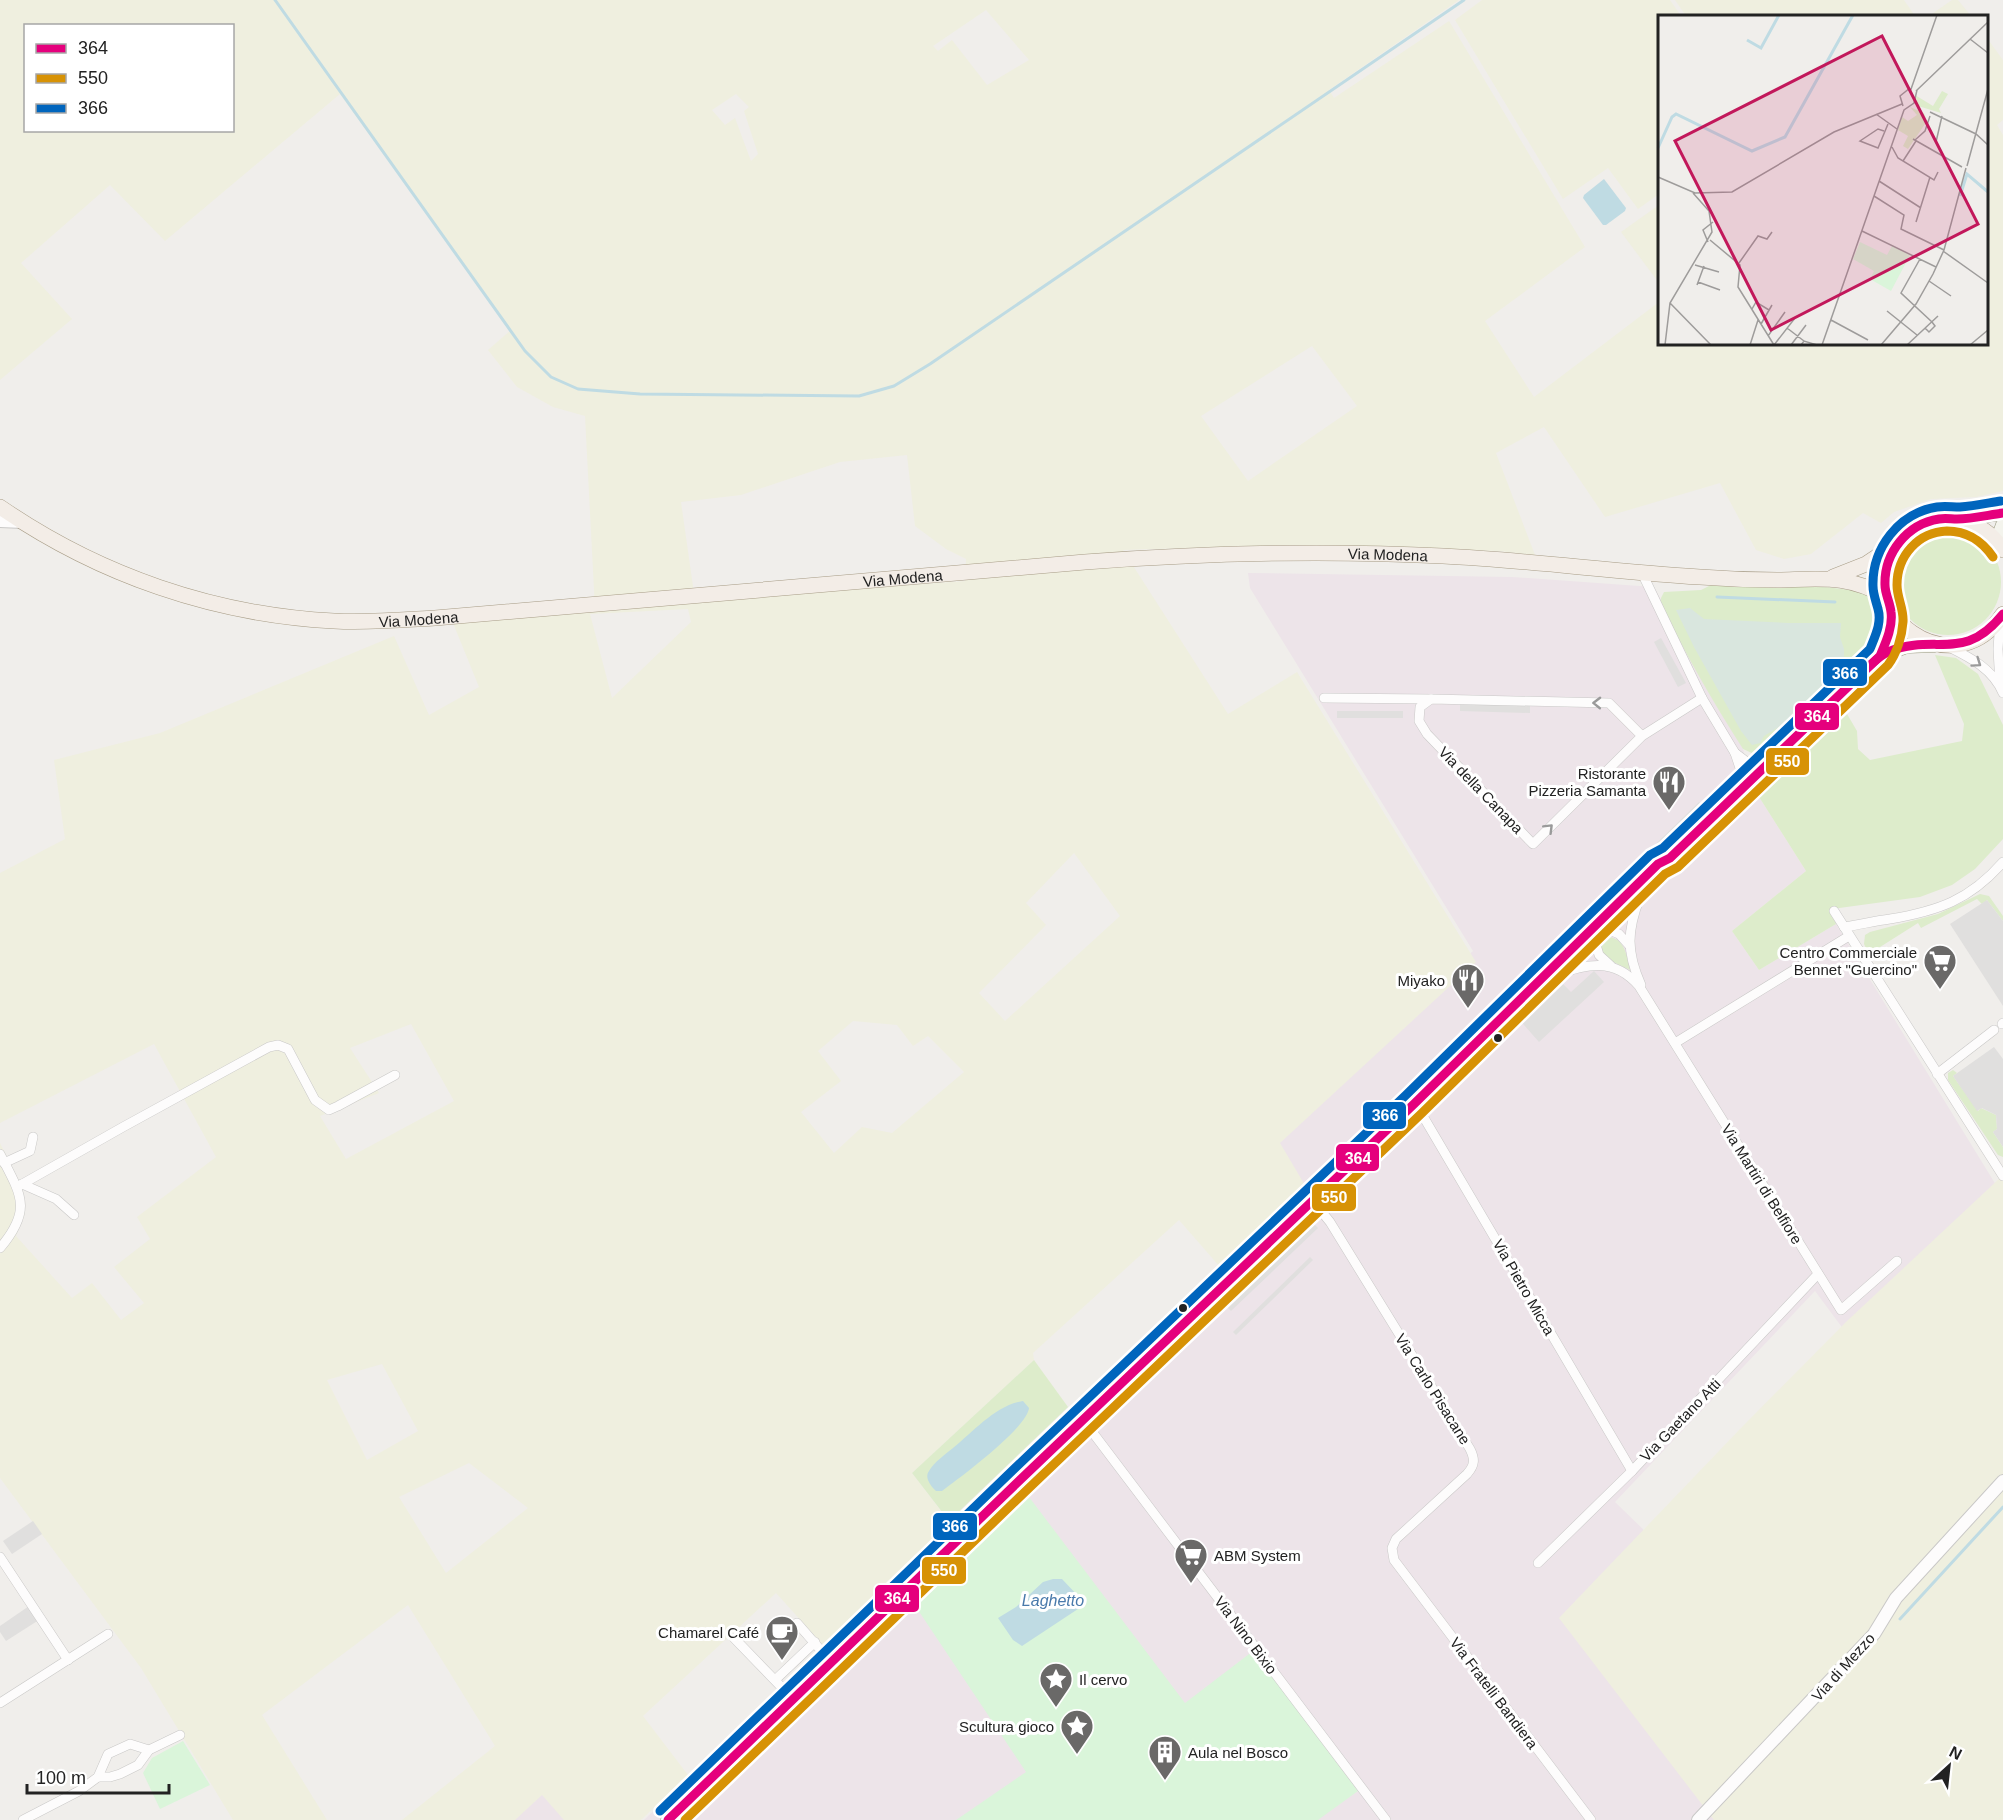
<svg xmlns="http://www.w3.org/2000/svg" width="2003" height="1820" font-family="Helvetica,sans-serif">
<rect width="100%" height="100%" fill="#f0eeeb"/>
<g fill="#ede4e9">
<path d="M1248 573 1512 577 1654 587 1743 749 1754 789 1806 871 1732 931 1759 970 1836 924 1996 1185 1844 1330 1815 1291 1615 1502 1648 1534 1714 1820H644L1294 1195 1259 1144 1473 951 1250 588Z"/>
<path d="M542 1792 567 1820H510Z"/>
</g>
<g fill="#efefdf" fill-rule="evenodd">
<path d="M0 0H1459L1329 90 1334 98 1449 21 1585 247 1485 321 1534 397 1659 302 1660 344H1696L1698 346 1702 344H1986L1987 38 2003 60V120L1997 125 2003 135V491L1976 497 1931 499 1894 512 1881 523 1863 513 1811 554 1784 559 1756 550 1720 483 1605 517 1544 427 1496 453 1535 555 1498 551 1288 545 1123 550 1228 714 1297 672 1476 962 1280 1143 1309 1192 1227 1275 1179 1220 1033 1353 1034 1360 912 1473 950 1523 823 1645 776 1593 643 1716 688 1775 641 1820H564L542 1795 515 1820H402L495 1746 408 1605 262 1715 327 1820H233L141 1668 0 1478V1143L22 1187 25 1213 16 1236 72 1298 92 1283 121 1320 144 1303 114 1267 150 1239 137 1217 216 1157 154 1044 0 1123V873L65 839 54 760 160 733 394 636 429 715 479 687 453 623 595 609 585 416 553 407 517 387 488 350 511 330 340 94 165 241 110 185 21 263 72 319 0 380ZM986 10 1029 60 987 85 952 40 938 51 933 46ZM26 26H232V130H26ZM736 94 749 107 744 111 758 154 751 161 735 118 725 125 712 110ZM1312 346 1357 406 1248 481 1201 416ZM907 455 915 526 946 549 966 559 965 581 695 600 681 502 741 495 840 462ZM688 609 691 622 612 698 590 614ZM1074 853 1120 916 1005 1021 979 993 1046 925 1026 903ZM853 1021 897 1025 913 1046 928 1036 964 1072 892 1133 862 1127 834 1153 801 1112 841 1081 818 1051ZM411 1024 454 1101 346 1159 320 1116 379 1093 350 1048ZM382 1364 418 1431 367 1460 327 1380ZM469 1463 528 1508 446 1573 399 1497Z"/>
<path d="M1482 0H1670L1681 16H1660L1659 194 1638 209 1608 168 1563 199 1455 20Z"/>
<path d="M1675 0H1904L1915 16H1686Z"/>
<path d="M1952 0H1958L1971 16H1929Z"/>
<path d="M1659 205V283L1621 232Z"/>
<path d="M2001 1177 2003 1181V1820H1714L1559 1618 1740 1429 1846 1322Z"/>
</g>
<g fill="#ddeccb">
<circle cx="1948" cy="582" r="53"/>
<path d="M1713 584C1742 585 1854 583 1872 597 1886 608 1888 627 1880 642 1872 657 1858 668 1847 680 1829 697 1812 713 1794 730L1781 732 1754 754 1743 749C1713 702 1685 654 1661 603V598L1664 592 1701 590Z"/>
<path d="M1935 655 1956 658 1978 674 2003 725V839L1975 869 1952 885 1920 897 1832 909 1836 924 1759 970 1732 931 1806 871 1754 789 1840 702 1857 731 1858 749 1870 760 1962 741 1964 724Z"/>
<path d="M1980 894 1989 896 2003 916V921L1987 900 1982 904 1977 899 1921 928 1918 923 1869 954 1864 944 1865 935 1870 932 1938 914Z"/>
<path d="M1609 937C1625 939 1627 956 1630 970L1603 957 1598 947 1601 940Z"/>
<path d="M1953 1070 1957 1073 1953 1076 1978 1111 1981 1108 1996 1115 1997 1129 1993 1132 2003 1147V1157L1998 1155 1948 1080V1073Z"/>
<path d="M1034 1360 1068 1407 949 1521 912 1473Z"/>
</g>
<path fill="#d9e6de" d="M1690 608 1704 619 1789 623H1841L1840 637 1844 649V657L1837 670 1790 720 1764 736 1760 743 1752 745 1741 731 1694 647 1676 610Z"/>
<g fill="#daf5da">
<path d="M1026 1493 1185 1703 1253 1651 1358 1791 1318 1820H956L1026 1772 910 1598 1001 1507 1011 1504Z"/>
<path d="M183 1741 210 1785 160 1809 143 1773 152 1758Z"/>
</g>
<g fill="#e0dfde">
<path d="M1661 638 1686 683 1678 687 1654 642Z"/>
<path d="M1460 704 1530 706V713L1460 711Z"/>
<rect x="1337" y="711" width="66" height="7"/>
<path d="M1699 802 1705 808 1508 1000 1502 993Z"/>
<path d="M1987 900 2003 921V1006L1950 924Z"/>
<path d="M1594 971 1604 982 1539 1042 1517 1017 1553 984 1558 989 1563 984 1571 992Z"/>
<path d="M1994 1047 2003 1059V1147L1993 1132 1997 1129 1996 1115 1982 1108 1977 1111 1953 1076Z"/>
<path d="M1313 1223 1318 1228 1231 1311 1226 1306Z"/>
<path d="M1310 1257 1313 1260 1236 1335 1233 1332Z"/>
<path d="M1006 1474 1010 1478 899 1585 895 1581Z"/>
<path d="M33 1521 42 1534 12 1554 3 1541Z"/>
<path d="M890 1585 894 1589 838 1645 834 1640Z"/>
<path d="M32 1604 42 1618 6 1641 0 1632V1626Z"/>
<path d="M775 1696 780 1700 684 1793 680 1788Z"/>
</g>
<g fill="#bfdbe3">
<path d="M1604 179 1626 208 1625 211 1606 225H1603L1583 198 1584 195Z"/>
<path d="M1023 1401 1029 1408C1027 1428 961 1477 942 1491H936C931 1486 924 1478 929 1471 934 1462 946 1454 953 1448 974 1431 996 1405 1023 1401Z"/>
<path d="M1053 1579H1062L1080 1598 1081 1607 1022 1646 1013 1640 998 1618 1016 1607 1043 1582Z"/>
</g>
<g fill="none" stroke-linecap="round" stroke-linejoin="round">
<g stroke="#bfdbe3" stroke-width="3">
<path d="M275 0 525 351 551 377 578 389 640 394 859 396 894 386 930 364 1464 0"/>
<path d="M1717 597 1835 602"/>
<path d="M1900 1619 2003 1507"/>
</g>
<defs>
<g id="minor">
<path d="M1642 573 1702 698 1735 753 1740 768 1754 776"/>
<path d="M2000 619 1998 649 2000 685"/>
<path d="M1949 647C1971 658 1993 669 2003 693"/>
<path d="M1324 698 1431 699"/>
<path d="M1642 736 1609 703 1431 699 1420 707 1419 721 1427 734 1533 844 1642 736 1702 698"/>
<path d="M1735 753 1747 762 1754 776"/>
<path d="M1640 897C1627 931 1626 951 1641 985"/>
<path d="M1834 911 2003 1176"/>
<path d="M1602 927 1619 934 1629 945"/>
<path d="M1844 927C1859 925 1874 921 1890 919 1938 911 1970 900 2003 862"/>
<path d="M1593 935 1599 955 1611 966"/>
<path d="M1555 975C1587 964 1614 957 1639 986L1841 1310 1897 1261"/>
<path d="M2002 1024 2003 1023"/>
<path d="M1675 1043 1849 936"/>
<path d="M1937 1074 1994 1030"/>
<path d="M1420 1111 1632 1471"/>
<path d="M0 1154C21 1195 33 1209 0 1248"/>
<path d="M4 1163 30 1151 33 1137"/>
<path d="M22 1184 56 1199 74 1215"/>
<path d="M17 1187 123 1127 269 1047 278 1045 288 1049 315 1100 329 1110 338 1106 395 1075"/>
<path d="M1313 1201 1330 1222 1470 1449C1475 1459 1475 1465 1467 1474L1396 1539 1392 1548 1394 1560 1591 1820"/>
<path d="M1084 1421 1386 1820"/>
<path d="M0 1557 68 1660"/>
<path d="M1538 1563 1632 1471 1818 1274"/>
<path d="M797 1623 831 1662"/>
<path d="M734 1638 793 1699"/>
<path d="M775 1680 815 1642"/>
<path d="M0 1703 108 1634"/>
<path d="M98 1777H110L120 1774 138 1765 149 1750 180 1735"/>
<path d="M23 1820 79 1791 98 1777 108 1754 130 1744 149 1750"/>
</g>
<g id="tertiary">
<path d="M0 521 23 522"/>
<path d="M1698 1820 1874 1634 1896 1598 2003 1481"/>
</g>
<g id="secondary">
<path d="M1958 519 2003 513"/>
<path d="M1997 541 2003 525"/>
<path d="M1880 656 1890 630 1891 609"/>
<path d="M1665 863 1754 776 1880 656 1907 646 1935 645"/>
<path d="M1561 970 1640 895"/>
<path d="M668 1820 1021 1479 1414 1104 1528 992 1542 976 1658 864 1670 858"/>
</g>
<g id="primary">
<path id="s1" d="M0 507C99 575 214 615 334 621 368 623 401 620 435 618L1085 562C1204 553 1323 550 1443 556 1529 560 1614 572 1700 577 1726 579 1752 580 1777 580 1821 579 1847 574 1887 597"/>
<path d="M2003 550C1990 530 1969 518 1945 519 1927 520 1909 529 1898 543 1845 612 1954 690 2003 614"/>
<path d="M1833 577 1866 564 1896 544"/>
</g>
</defs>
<use href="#minor" stroke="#c9c8c7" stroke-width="10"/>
<use href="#tertiary" stroke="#c9c8c7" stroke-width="14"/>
<use href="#secondary" stroke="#999a82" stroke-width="15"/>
<use href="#primary" stroke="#a79c86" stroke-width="16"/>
<use href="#minor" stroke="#fdfcfc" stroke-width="9"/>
<use href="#tertiary" stroke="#fdfcfc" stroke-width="12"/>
<use href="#secondary" stroke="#f4f4ed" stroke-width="14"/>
<use href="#primary" stroke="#f3ede7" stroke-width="15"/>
<defs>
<g id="bus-1">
<path d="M1866 669C1873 663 1880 655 1888 652 1936 632 1963 664 2003 614"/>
<path d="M668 1820 1021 1479 1414 1104 1658 864 1670 858 1880 656C1886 642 1893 627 1891 612 1890 602 1885 594 1885 585 1884 553 1907 524 1939 519 1945 518 1951 519 1957 519 1972 519 1988 515 2003 513"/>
</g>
<path id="bus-2" d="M685 1820 1029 1488 1422 1113 1665 874 1678 867 1888 665C1897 653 1902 636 1903 622 1904 609 1897 598 1897 585 1897 556 1918 532 1947 531 1967 531 1982 541 1993 557"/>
<path id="bus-3" d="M660 1811 1013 1470 1406 1095 1650 855 1663 848 1870 649C1875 636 1882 623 1878 609 1876 601 1873 594 1873 586 1872 548 1899 513 1937 507 1944 506 1952 507 1960 507 1974 506 1988 503 2001 501"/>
</defs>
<use href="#bus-1" stroke="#fff" stroke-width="14"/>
<use href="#bus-2" stroke="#fff" stroke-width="14"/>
<use href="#bus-3" stroke="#fff" stroke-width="14"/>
<use href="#bus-1" stroke="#e5007d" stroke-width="9"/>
<use href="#bus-2" stroke="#d79205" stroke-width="9"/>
<use href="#bus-3" stroke="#0065bd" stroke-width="9"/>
</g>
<defs><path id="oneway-chevron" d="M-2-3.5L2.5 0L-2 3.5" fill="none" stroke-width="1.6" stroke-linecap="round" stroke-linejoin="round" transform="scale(1.5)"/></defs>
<g stroke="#9a9a9a">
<use href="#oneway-chevron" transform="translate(1977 663) rotate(35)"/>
<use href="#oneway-chevron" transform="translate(1597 703) rotate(-179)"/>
<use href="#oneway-chevron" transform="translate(1549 828) rotate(-45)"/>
</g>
<defs>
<symbol id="restaurant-pin" viewBox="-11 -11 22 30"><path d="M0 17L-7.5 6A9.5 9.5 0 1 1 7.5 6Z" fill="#6a6968" stroke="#fff"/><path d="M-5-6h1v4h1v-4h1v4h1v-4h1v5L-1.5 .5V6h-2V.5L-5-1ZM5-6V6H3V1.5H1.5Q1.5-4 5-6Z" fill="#fff"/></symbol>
<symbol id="supermarket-pin" viewBox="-11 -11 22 30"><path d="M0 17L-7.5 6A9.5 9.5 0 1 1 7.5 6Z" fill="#6a6968" stroke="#fff"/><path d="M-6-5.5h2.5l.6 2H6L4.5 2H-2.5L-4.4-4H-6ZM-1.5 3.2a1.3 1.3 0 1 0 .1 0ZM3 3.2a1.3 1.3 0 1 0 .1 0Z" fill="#fff"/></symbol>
<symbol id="cafe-pin" viewBox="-11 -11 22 30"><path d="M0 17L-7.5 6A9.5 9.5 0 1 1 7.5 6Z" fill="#6a6968" stroke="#fff"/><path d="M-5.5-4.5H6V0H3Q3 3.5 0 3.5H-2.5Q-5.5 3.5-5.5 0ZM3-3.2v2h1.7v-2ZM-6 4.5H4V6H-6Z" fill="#fff"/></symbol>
<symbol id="sight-pin" viewBox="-11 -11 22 30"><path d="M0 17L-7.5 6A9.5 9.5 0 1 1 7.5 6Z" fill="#6a6968" stroke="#fff"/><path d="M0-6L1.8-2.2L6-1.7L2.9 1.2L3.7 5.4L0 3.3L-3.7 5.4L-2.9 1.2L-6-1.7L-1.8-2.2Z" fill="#fff"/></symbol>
<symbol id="building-pin" viewBox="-11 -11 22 30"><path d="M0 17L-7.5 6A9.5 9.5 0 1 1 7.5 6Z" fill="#6a6968" stroke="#fff"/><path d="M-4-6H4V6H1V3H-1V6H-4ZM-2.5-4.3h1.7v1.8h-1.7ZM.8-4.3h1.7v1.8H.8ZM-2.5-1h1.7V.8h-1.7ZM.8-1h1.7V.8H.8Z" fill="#fff"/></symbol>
</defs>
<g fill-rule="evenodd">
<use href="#restaurant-pin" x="1650" y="763" width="38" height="52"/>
<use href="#supermarket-pin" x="1921" y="942" width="38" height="52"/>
<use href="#restaurant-pin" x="1449" y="961" width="38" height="52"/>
<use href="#supermarket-pin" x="1172" y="1536" width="38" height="52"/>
<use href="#cafe-pin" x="763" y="1613" width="38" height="52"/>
<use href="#sight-pin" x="1037" y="1660" width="38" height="52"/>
<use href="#sight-pin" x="1058" y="1707" width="38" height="52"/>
<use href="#building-pin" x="1146" y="1733" width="38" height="52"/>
</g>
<g fill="#222" stroke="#fff" stroke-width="2">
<circle cx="1498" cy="1038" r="5"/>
<circle cx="1183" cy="1308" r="5"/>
</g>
<g text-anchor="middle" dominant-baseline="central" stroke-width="6" stroke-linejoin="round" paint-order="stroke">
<g font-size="15" fill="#222" stroke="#fff">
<text stroke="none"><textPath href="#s1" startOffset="1414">Via Modena</textPath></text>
<text stroke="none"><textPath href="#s1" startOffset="928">Via Modena</textPath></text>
<text stroke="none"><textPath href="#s1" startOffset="442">Via Modena</textPath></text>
<text transform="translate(1481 790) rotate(46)">Via della Canapa</text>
<text transform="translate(1762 1184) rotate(58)">Via Martiri di Belfiore</text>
<text transform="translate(1524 1287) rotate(60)">Via Pietro Micca</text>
<text transform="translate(1433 1389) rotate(58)">Via Carlo Pisacane</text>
<text transform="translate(1680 1420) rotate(-46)">Via Gaetano Atti</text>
<text transform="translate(1246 1635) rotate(53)">Via Nino Bixio</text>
<text transform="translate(1843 1667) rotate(-48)">Via di Mezzo</text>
<text transform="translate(1494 1693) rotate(53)">Via Fratelli Bandiera</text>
</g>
<g font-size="15" fill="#222" stroke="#fff" text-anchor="end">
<text x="1646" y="773">Ristorante<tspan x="1646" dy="17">Pizzeria Samanta</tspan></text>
<text x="1917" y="952">Centro Commerciale<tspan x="1917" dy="17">Bennet "Guercino"</tspan></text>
<text x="1445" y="980">Miyako</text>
<text x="1214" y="1555" text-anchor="start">ABM System</text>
<text x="759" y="1632">Chamarel Café</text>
<text x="1079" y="1679" text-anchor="start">Il cervo</text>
<text x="1054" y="1726">Scultura gioco</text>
<text x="1188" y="1752" text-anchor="start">Aula nel Bosco</text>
</g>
<g font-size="16" font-style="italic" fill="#4a7aab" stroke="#fff">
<text x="1053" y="1600">Laghetto</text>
</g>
</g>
<g transform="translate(1658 15)">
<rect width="330" height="330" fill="#f0eeeb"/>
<path d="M284 76 290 79 281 94 283 98 260 91 257 80 275 91ZM252 92 266 98 269 106 250 134 245 131 250 121 240 115 244 102 250 106 259 100Z" fill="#ddeccb"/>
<path d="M202 227 229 240 234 231 252 240 233 276 212 264 216 256 195 244Z" fill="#daf5da"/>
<path fill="none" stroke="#bfdbe3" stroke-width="3" d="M89 25 103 33 121 0M0 133 14 102 18 99 94 136 127 122 195 0M302 181 309 159 330 177"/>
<path fill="none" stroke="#9e9c9b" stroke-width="1.5" d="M312 24 330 38M258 76 330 7M252 77 279 0M245 91 242 81 252 73M272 97 318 119 330 130M218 99 239 114M226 116 220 114 202 126 220 133 230 109M255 124 304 152M257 125 267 116 272 101M278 127 284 101M234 132 240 143 276 165 280 157M245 146 258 126M309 151 330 74M0 162 37 178 74 177 176 117 244 89M221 166 263 193M216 181 246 200 243 214 286 235M258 207 272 162M204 216 278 252M52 225 82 250 80 272 116 330M50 227 45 215 55 207M285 236 330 268M262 244 243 278 274 307M81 248 100 221 109 224 114 217M37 250 61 257M271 266 293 281M40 267 62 275M39 270 46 251M12 288 53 330M94 294 98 287 111 295M229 296 259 320M173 305 210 325M103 309 114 290M129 313 146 326M267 313 271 317 277 311 274 307M110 321 127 297M7 330 12 288 54 217 51 196 35 178M92 330 100 305M116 330 137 303M133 330 148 310M143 330 146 326 159 330M164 330 246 95 256 88 259 75M223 330 258 289 275 259 286 235 308 153M249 330 280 301M312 330 330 315"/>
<path fill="#c2185b" fill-opacity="0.15" stroke="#c2185b" stroke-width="3" d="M224 21 320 209 113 315 17 126Z"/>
<rect width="330" height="330" fill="none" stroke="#222" stroke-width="3"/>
</g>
<g stroke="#fff" stroke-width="2">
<rect x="1822" y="658" width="46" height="29" rx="6" fill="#0065bd"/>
<rect x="1794" y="702" width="46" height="29" rx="6" fill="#e5007d"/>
<rect x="1765" y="747" width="45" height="29" rx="6" fill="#d79205"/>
<rect x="1362" y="1101" width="45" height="29" rx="6" fill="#0065bd"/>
<rect x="1335" y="1143" width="45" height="29" rx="6" fill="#e5007d"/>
<rect x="1311" y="1183" width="46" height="29" rx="6" fill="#d79205"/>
<rect x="932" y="1512" width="46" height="29" rx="6" fill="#0065bd"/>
<rect x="921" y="1556" width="46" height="29" rx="6" fill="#d79205"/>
<rect x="874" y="1584" width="46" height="29" rx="6" fill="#e5007d"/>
</g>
<g font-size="16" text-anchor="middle" font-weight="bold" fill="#fff">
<text x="1845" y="679">366</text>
<text x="1817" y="722">364</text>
<text x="1787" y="767">550</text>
<text x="1385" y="1121">366</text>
<text x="1358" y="1164">364</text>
<text x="1334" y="1203">550</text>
<text x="955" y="1532">366</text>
<text x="944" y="1576">550</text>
<text x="897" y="1604">364</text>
</g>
<rect x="24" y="24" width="210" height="108" fill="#ffffff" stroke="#a7a7a7" stroke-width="1.5"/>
<rect x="36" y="44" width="30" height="9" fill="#e5007d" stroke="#a7a7a7" stroke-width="1.5"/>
<text x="78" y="54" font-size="18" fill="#222222">364</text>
<rect x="36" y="74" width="30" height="9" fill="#d79205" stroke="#a7a7a7" stroke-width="1.5"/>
<text x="78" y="84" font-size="18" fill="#222222">550</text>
<rect x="36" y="104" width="30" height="9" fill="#0065bd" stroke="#a7a7a7" stroke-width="1.5"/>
<text x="78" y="114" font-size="18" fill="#222222">366</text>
<g transform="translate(1949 1766) rotate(27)" stroke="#ffffff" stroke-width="4.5" paint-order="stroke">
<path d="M0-4.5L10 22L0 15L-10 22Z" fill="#222222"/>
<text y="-9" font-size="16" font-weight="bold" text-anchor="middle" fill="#222222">N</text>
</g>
<path d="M27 1784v9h142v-9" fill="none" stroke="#222222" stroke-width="3"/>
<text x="36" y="1784" font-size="18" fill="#222222" stroke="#ffffff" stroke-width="4.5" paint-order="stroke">100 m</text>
</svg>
